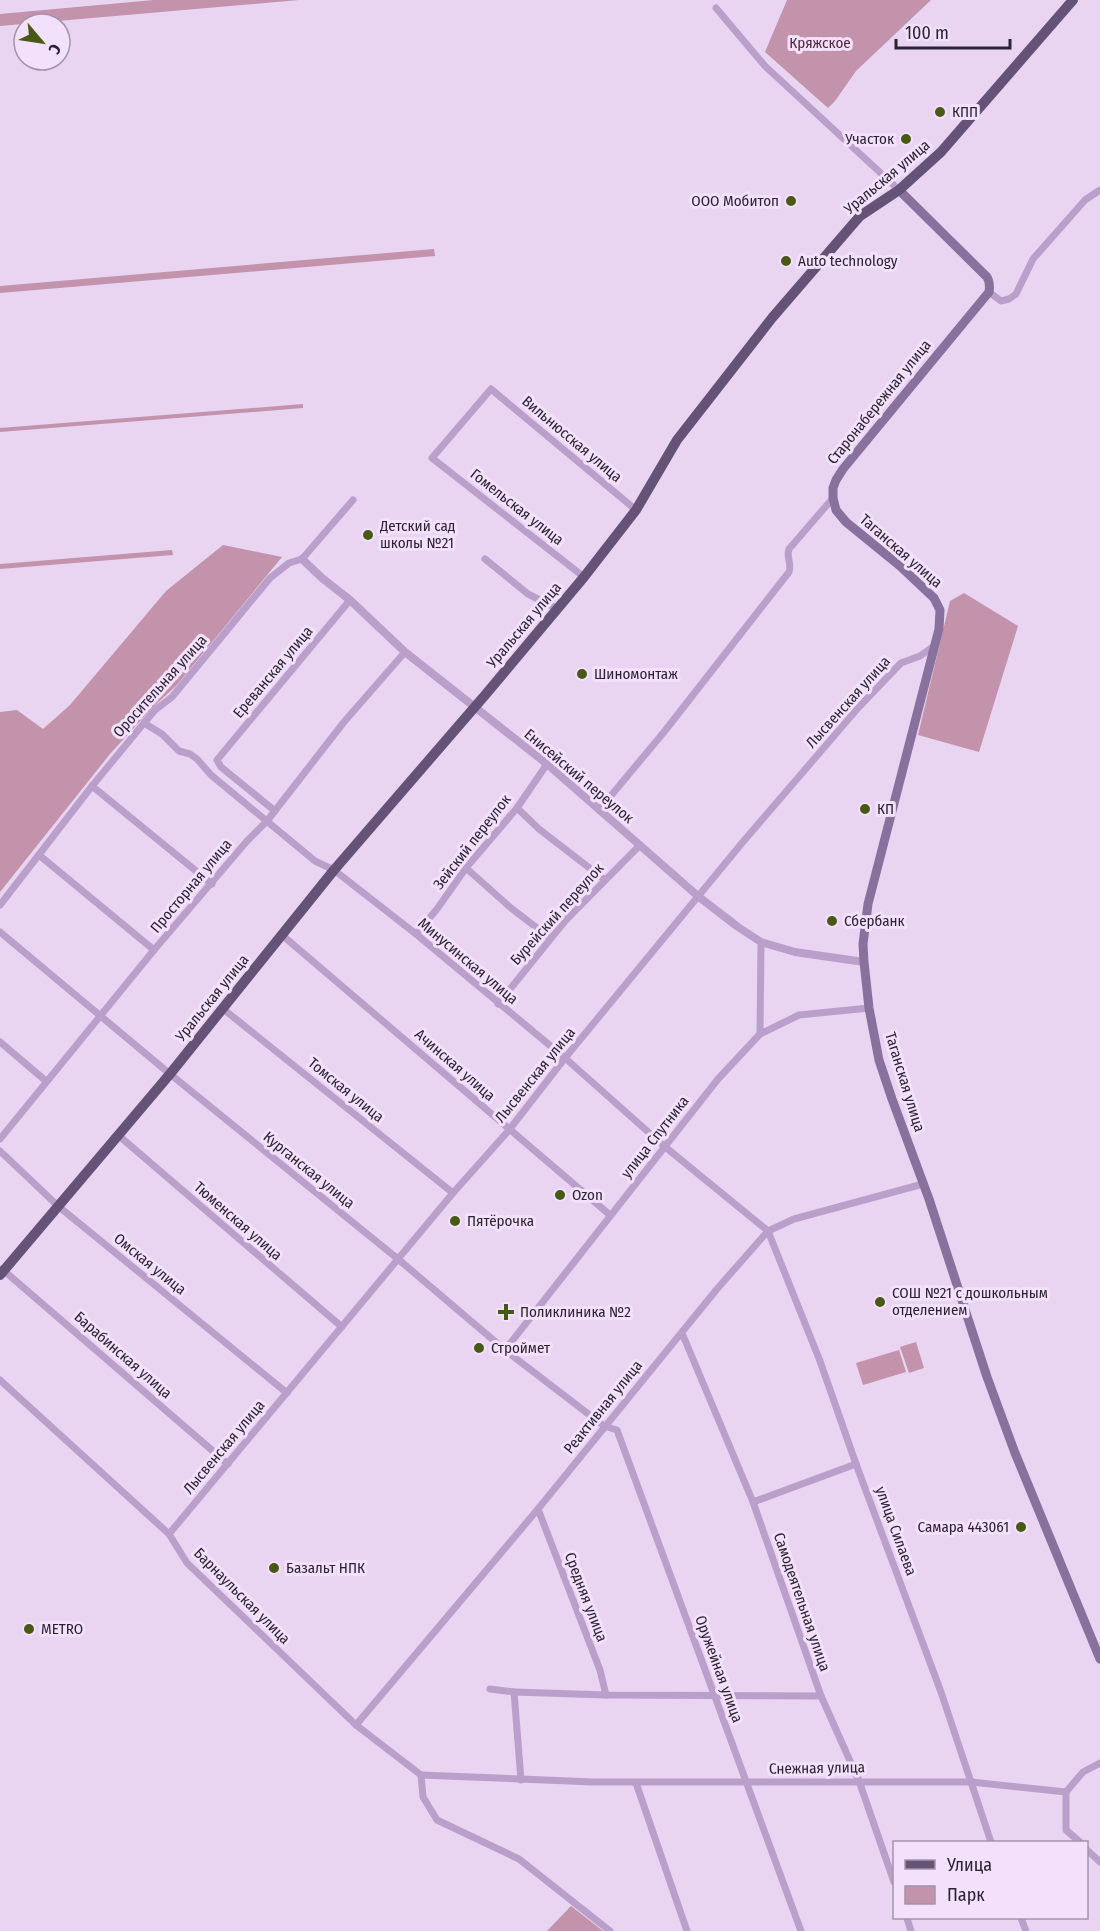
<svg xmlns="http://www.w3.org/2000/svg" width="1100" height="1931" font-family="'Fira Sans Condensed',sans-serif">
<rect width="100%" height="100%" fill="#e9d4f2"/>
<g fill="#c293aa">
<path d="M154 0H299L0 26V14Z"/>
<path d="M787 0H931L856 71 835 101 828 108 765 52Z"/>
<path d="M434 249 435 256 0 293V286Z"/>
<path d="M303 404V408L0 432V428Z"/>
<path d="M223 545 282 557 176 686 152 708 110 754 0 892V712L17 710 43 729 70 705 166 591Z"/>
<path d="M172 550 173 555 0 569V564Z"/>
<path d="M964 593 1018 626 979 752 918 735 950 601Z"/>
<path d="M916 1342 924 1368 909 1373 900 1347Z"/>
<path d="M899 1350 906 1372 863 1385 856 1363Z"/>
<path d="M571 1906 603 1931H547Z"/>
</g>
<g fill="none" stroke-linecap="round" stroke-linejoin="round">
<g stroke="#bb9fcb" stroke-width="7">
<path d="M716 8 765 66 899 190"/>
<path d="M989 292 1001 301 1009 299 1016 294 1033 259 1085 200 1100 190"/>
<path d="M485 559 528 594 558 609"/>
<path d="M584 577 432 458 491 389 636 510"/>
<path d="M144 723 162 734 179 751 190 754 197 759 211 775 315 861 334 870 416 934 565 1058 664 1146 768 1231 820 1361 856 1464 941 1692 991 1842"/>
<path d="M92 786 212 884"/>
<path d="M517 808 539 829 605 880"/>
<path d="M599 810 664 732 789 572C792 564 786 557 789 549L833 498"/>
<path d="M275 811 221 767 217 760 350 600"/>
<path d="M39 855 154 950"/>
<path d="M466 868 511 908 550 938"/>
<path d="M0 905 92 786 144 723 155 710 172 697 270 578 289 563 302 559 353 500"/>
<path d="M0 932 170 1074 398 1259 505 1350 604 1426 617 1430 801 1931"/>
<path d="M416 934 437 909 466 868 517 808 547 764"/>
<path d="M282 935 610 1215"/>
<path d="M498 1004 565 921 640 845"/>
<path d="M222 1008 453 1193"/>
<path d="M760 1034 761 942"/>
<path d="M0 1042 46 1081"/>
<path d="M118 1135 342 1327"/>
<path d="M0 1139 154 950 247 841 267 821 344 722 405 652"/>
<path d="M0 1151 58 1206 287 1393"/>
<path d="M2 1269 228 1464"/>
<path d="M682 1333 753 1502 821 1696 859 1781 894 1882"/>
<path d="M505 1350 718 1079 760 1034 799 1015 869 1008"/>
<path d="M0 1380 169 1534 187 1563 356 1725 421 1775"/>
<path d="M753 1502 856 1464"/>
<path d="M538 1509 600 1670 606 1695"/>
<path d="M169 1534 453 1193 509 1130 565 1058 742 843 858 708 901 663 920 656 934 646"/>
<path d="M490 1689 514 1692"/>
<path d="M356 1725 538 1509 717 1289 768 1231 794 1219 923 1184"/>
<path d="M421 1775 593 1782H971L1066 1792 1083 1772 1100 1763"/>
<path d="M421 1775 423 1797 437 1820 519 1859 610 1931"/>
<path d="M521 1780 514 1692 606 1695 821 1696"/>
<path d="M636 1783 687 1931"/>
<path d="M1066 1792V1830L1080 1842"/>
<path d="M1086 1849 1100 1862"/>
<path d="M907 1918 911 1931"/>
<path d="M1021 1918 1026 1931"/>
</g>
<path stroke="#bb9fcb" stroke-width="8" d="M302 559 322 578 350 600 405 652 547 764 699 897 738 927 761 942 795 952 864 962"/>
<path stroke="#89719e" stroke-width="9" d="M899 190 987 277C990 282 990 286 989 292L843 469 836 480 833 488V498L836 510 846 522 900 566 934 598 940 610 939 629 868 904 863 944 864 962 869 1008 879 1060 892 1099 929 1199 987 1377 1015 1453 1100 1659"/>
<path stroke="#655377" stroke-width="10" d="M0 1275 170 1074 334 870 486 694 584 577 636 510 677 440 772 318 860 216 899 190 941 152 1073 0"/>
</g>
<g fill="#485816" stroke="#f3e0fa" stroke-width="2">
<circle cx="940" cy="112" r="6"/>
<circle cx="906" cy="139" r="6"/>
<circle cx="791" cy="201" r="6"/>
<circle cx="786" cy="261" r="6"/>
<circle cx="368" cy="535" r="6"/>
<circle cx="582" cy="674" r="6"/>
<circle cx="865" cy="809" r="6"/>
<circle cx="832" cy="921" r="6"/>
<circle cx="560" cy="1195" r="6"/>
<circle cx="455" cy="1221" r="6"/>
<circle cx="880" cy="1302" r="6"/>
<path d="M503 1303h6v6h6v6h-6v6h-6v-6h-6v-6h6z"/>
<circle cx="479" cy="1348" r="6"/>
<circle cx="1021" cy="1527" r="6"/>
<circle cx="274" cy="1568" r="6"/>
<circle cx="29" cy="1629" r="6"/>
</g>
<g text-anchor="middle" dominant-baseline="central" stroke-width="6" stroke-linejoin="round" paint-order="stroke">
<g font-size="15" fill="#54253b" stroke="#f3e0fa">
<text x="820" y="43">Кряжское</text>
</g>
<g font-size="15" fill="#2b2334" stroke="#f3e0fa" text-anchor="start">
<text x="952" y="112">КПП</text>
<text x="894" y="139" text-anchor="end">Участок</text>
<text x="779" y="201" text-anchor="end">ООО Мобитоп</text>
<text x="798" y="261">Auto technology</text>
<text x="380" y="526">Детский сад<tspan x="380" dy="17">школы №21</tspan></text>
<text x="594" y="674">Шиномонтаж</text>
<text x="877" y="809">КП</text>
<text x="844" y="921">Сбербанк</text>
<text x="572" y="1195">Ozon</text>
<text x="467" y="1221">Пятёрочка</text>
<text x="892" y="1293">СОШ №21 с дошкольным<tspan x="892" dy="17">отделением</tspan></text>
<text x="520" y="1312">Поликлиника №2</text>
<text x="491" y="1348">Строймет</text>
<text x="1009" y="1527" text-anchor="end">Самара 443061</text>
<text x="286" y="1568">Базальт НПК</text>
<text x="41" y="1629">METRO</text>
</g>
<g font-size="15" fill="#2b2334" stroke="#f3e0fa">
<text transform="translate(887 177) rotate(-40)">Уральская улица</text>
<text transform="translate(879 402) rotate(-51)">Старонабережная улица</text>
<text transform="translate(572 439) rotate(40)">Вильнюсская улица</text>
<text transform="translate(517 507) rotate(38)">Гомельская улица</text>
<text transform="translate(901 551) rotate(41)">Таганская улица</text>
<text transform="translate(524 625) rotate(-50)">Уральская улица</text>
<text transform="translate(273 672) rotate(-50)">Ереванская улица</text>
<text transform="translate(160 686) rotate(-48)">Оросительная улица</text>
<text transform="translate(848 702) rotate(-48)">Лысвенская улица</text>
<text transform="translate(579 776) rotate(40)">Енисейский переулок</text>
<text transform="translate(472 842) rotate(-52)">Зейский переулок</text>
<text transform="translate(191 886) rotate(-50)">Просторная улица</text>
<text transform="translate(557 914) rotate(-48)">Бурейский переулок</text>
<text transform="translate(468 961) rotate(40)">Минусинская улица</text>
<text transform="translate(212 998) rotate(-51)">Уральская улица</text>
<text transform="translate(455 1065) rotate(41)">Ачинская улица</text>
<text transform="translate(535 1075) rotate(-51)">Лысвенская улица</text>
<text transform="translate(905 1082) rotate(73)">Таганская улица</text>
<text transform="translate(346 1090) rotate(39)">Томская улица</text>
<text transform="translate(655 1137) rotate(-52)">улица Спутника</text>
<text transform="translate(309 1170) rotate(39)">Курганская улица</text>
<text transform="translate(238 1221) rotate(41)">Тюменская улица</text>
<text transform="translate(150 1264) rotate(39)">Омская улица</text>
<text transform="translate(123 1355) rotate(41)">Барабинская улица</text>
<text transform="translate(603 1407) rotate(-51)">Реактивная улица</text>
<text transform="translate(224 1447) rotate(-50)">Лысвенская улица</text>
<text transform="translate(896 1531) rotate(70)">улица Силаева</text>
<text transform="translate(242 1596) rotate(45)">Барнаульская улица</text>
<text transform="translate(586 1597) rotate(69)">Средняя улица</text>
<text transform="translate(802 1602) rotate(71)">Самодеятельная улица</text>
<text transform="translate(719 1669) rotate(70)">Оружейная улица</text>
<text transform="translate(817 1768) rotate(-1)">Снежная улица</text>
</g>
</g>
<rect x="893" y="1841" width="195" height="78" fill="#f3e0fa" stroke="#a394ab" stroke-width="1.5"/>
<rect x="905" y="1860" width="30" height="9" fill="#655377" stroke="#a394ab" stroke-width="1.5"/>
<text x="947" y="1871" font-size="18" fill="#2b2334">Улица</text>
<rect x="905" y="1886" width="30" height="18" fill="#c293aa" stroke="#a394ab" stroke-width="1.5"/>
<text x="947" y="1901" font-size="18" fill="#2b2334">Парк</text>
<g transform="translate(42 42) rotate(119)"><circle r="28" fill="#f3e0fa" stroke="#a394ab" stroke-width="1.5"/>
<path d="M0-4.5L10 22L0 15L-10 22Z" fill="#485816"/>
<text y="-9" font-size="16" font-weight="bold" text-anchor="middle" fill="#2b2334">С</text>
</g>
<path d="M896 39v9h114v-9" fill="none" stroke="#2b2334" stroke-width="3"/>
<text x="905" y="39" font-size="18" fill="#2b2334" stroke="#f3e0fa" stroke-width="4.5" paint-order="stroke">100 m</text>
</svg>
